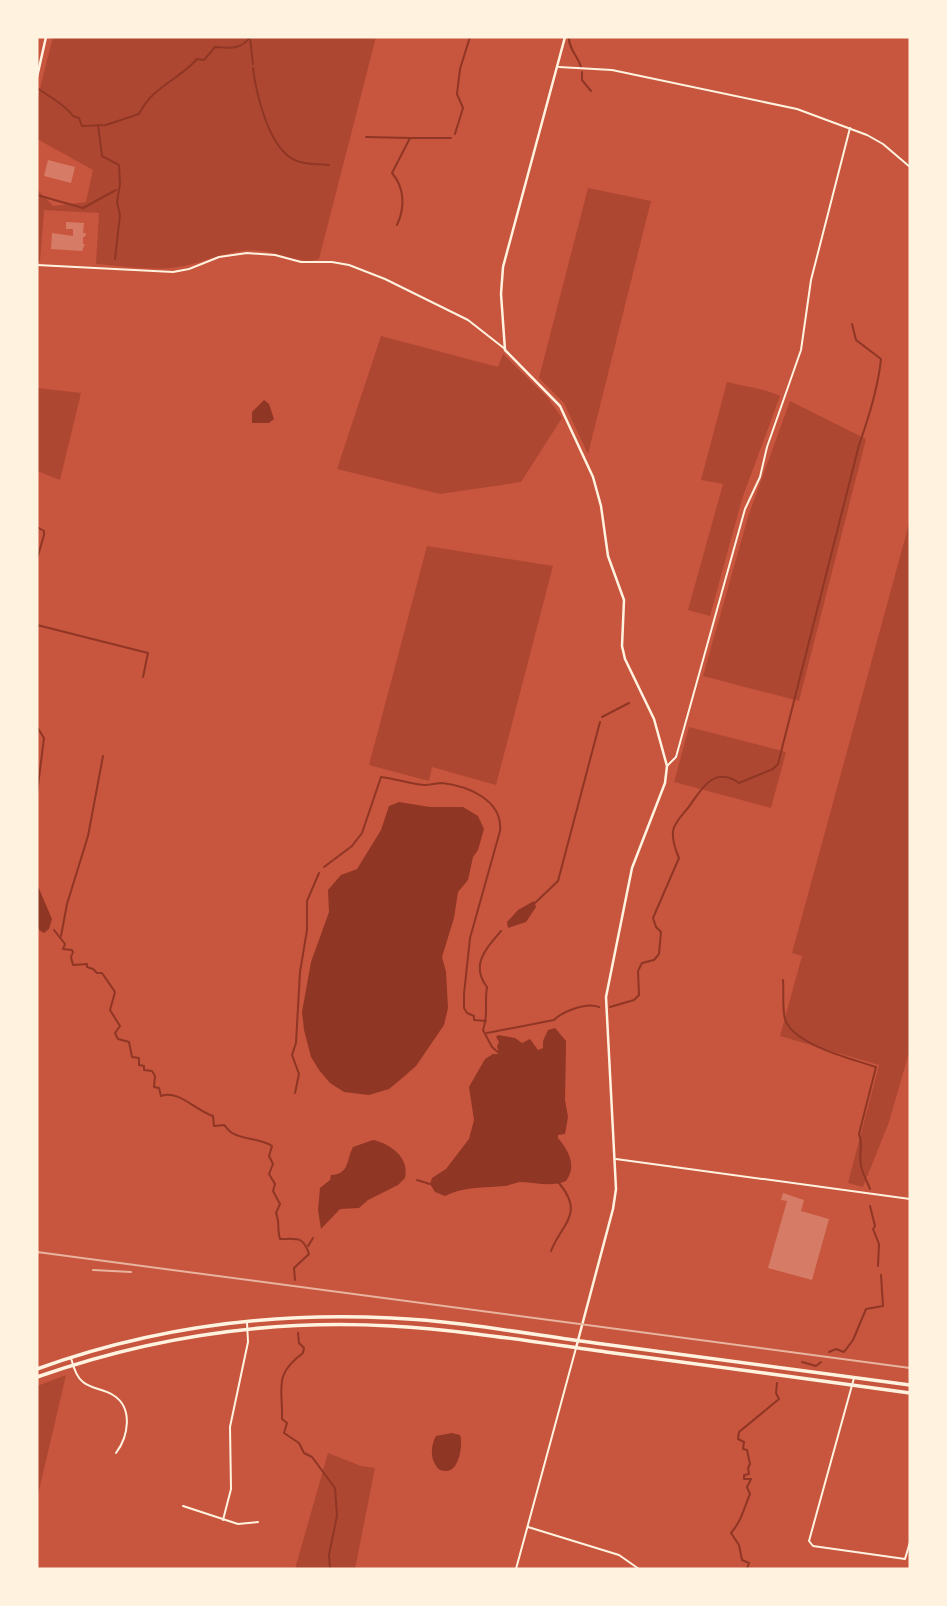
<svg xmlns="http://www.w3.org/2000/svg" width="947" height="1606" font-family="'Fira Sans Condensed',sans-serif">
<rect width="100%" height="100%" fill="#c8553d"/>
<g fill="#ae4732">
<path d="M53 37H376L319 259C303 265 280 253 262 251 231 247 206 263 178 267 152 271 122 266 96 264L99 213 44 210 40 261H37V189L53 206 86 202 93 170 37 139V100Z"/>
<path d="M588 188 651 201 588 454 564 403 539 378Z"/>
<path d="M381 336 498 367 503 354 547 397 562 418 521 482 440 494 337 469Z"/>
<path d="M727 382C746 387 763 388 780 396L742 499 710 616 688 610 723 484 701 480Z"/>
<path d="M37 388 81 393 60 480 37 471Z"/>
<path d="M790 401 866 439 799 701 703 676 748 517Z"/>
<path d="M910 520V1049L889 1122 863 1187 848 1183 879 1065 780 1036 802 956 792 953Z"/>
<path d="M427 546 553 566 496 785 432 767 429 781 369 765Z"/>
<path d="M689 727 786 752 771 808 674 782Z"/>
<path d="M66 1375 37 1499V1386Z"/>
<path d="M328 1453 361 1466 375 1468 355 1569H295Z"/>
</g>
<g fill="#8f3625">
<path d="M264 400 269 404 274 419 269 423H252V412Z"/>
<path d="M399 802 430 807H463L478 816 484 829 478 850 473 857 468 880 458 892 454 918 442 957 446 972 448 1008 444 1025 416 1066 400 1080 389 1089 369 1095 344 1092 330 1083 319 1070 311 1057 304 1030 302 1012 311 962 329 912 328 890 341 875 357 869 381 830 389 806Z"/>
<path d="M37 884 52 919 49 929 44 933 39 930 37 920Z"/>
<path d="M534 901 536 907 526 922 508 928 507 922 518 910Z"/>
<path d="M555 1028 566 1041V1044L565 1100 568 1117 565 1134 558 1135V1138C569 1151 577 1166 566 1181 553 1187 536 1183 522 1182 516 1182 511 1185 505 1186 483 1188 466 1186 445 1196L435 1192 430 1184 432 1178 446 1169 469 1139 474 1120 469 1087 485 1059 493 1054H499L497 1046 499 1042 496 1037 498 1035 515 1038 522 1043 530 1039 538 1050 543 1048V1041L548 1030Z"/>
<path d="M373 1140C391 1144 410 1158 405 1178L398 1185 368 1200 359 1208 340 1209 321 1229 318 1210 320 1188 330 1180 331 1175C350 1174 346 1160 353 1147Z"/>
<path d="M452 1433 460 1435C463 1442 460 1464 452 1469 448 1472 444 1471 440 1470 430 1462 430 1447 436 1436Z"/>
</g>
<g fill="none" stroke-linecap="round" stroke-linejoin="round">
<g stroke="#8f3625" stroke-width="2">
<path d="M569 37C568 48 578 56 581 67"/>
<path d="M250 38 253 64"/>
<path d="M253 68C256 93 267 138 287 155 298 165 315 164 329 165"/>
<path d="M582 72V80L591 91"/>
<path d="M37 88C47 95 67 106 73 116L79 118 82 126 106 125 139 114C153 86 179 80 197 59L204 60 215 47C230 48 241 50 250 37"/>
<path d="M98 125 102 156 119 165 120 184 117 202 120 215 115 259"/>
<path d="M455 134 463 108 457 94 460 69 470 37"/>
<path d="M366 137 410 138"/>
<path d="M37 195 83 208 116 190"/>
<path d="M397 225C405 208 405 188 392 173L410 138H451"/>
<path d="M37 527 44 531V535L37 559"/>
<path d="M37 625 148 653 143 677"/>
<path d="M602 717 629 703"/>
<path d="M37 727 44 738 37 794"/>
<path d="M324 867 352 846 362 833 381 777C393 778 415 785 425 785 431 785 436 783 442 783 468 786 503 800 500 831L470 938 464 994V1008L467 1013 474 1016V1020L486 1021"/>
<path d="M534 904 558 881 600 722"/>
<path d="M54 930 65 944 63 949 72 950 73 952 71 957 73 965 87 964V967L93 969 97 973H102L115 992 110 1010 120 1026 115 1033 118 1039 129 1042 132 1057 139 1058V1065L144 1066V1070L152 1071 155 1076 154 1087 159 1088 161 1096C178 1089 196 1111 213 1116L214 1126 224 1125C227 1128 229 1131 232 1133 244 1140 260 1138 272 1146L269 1156 273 1164 269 1174 275 1184 273 1191 280 1204 276 1213C280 1222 277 1230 280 1239 298 1239 303 1236 309 1254L294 1268 295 1280"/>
<path d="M61 936 67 904 88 836 103 756"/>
<path d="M783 980C784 993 782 1008 785 1019 793 1045 853 1059 876 1067L859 1134C864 1146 858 1154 861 1165 862 1173 867 1181 870 1189"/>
<path d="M610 1007 634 1000 639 995 638 971 642 963 654 960 659 954 661 932 656 927 653 918 679 858C675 849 672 841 673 831 674 823 683 814 688 808 701 790 713 765 739 783L773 769 778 764 859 445C869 417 878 389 881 359L856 340 852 324"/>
<path d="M487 1033 554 1020C563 1011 587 1002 599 1007"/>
<path d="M500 1054 492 1047 483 1030C489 1013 484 1003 487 987 470 965 486 948 501 931"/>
<path d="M295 1093 299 1074 292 1055 296 1043 300 972 307 930V901L319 873"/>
<path d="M417 1180 430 1184"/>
<path d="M870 1206 875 1226 873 1229 879 1244 878 1266"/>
<path d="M308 1246 313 1238"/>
<path d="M551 1251C562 1223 585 1214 559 1183"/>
<path d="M298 1333 299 1343 304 1348 303 1353C273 1375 283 1388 282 1419L287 1423 284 1433 299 1443 304 1453 312 1457 335 1488 337 1516 329 1555 330 1569"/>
<path d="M829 1352 836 1349 844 1352 853 1340 866 1309 883 1306 881 1275"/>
<path d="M802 1362 816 1366 821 1362"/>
<path d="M750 1569H747L749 1563 742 1560 739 1545 731 1533C742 1520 744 1508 750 1494L747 1487 751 1479H744V1475L749 1474 748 1468 750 1464 747 1450 743 1449 744 1442 738 1439 739 1432 779 1399 776 1393 777 1383"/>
</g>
</g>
<g fill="#d67c66">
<path d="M48 160 75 167 71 183 44 176Z"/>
<path d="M66 222 84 223 83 233H86L85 237H83V244H85L82 251 51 249 52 233 73 236V229H66Z"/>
<path d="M783 1193 804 1200 801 1211 829 1219 812 1280 768 1268 787 1201 781 1200Z"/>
</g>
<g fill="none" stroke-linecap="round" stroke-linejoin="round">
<g stroke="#fff3e0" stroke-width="2">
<path d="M559 67 612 70 797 109 867 135 883 144 910 167"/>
<path d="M37 265 173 272 189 269 219 257 247 253 275 255 301 262H332L349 265 385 279 468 320 505 349"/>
<path d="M667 766 676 757 745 509 760 477 767 447 801 350 811 280 850 128"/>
<path d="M616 1159 910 1199"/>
<path d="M71 1358C73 1366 76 1377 83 1382 91 1389 104 1389 113 1395 134 1408 128 1437 116 1453"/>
<path d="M854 1378 809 1541 813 1546 905 1559 910 1542"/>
<path d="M183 1506 238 1524 258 1522"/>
<path d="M223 1520 231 1489 230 1427 248 1342 247 1322"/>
<path d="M528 1527 619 1555 639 1569"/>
<path d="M516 1569 576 1348"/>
</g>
<path stroke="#fff3e0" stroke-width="2.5" d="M565 37 503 267 501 294 505 350 560 406 593 477 601 506 608 556 624 600 622 646 625 659 654 719 667 766 665 783 632 868 606 997 616 1189 613 1209 576 1348"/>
<path stroke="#fff3e0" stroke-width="2.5" d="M37 77 46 37"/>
<g stroke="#fff3e0" stroke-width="3.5">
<path d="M37 1369C150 1328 271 1312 391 1318 459 1321 528 1334 595 1343 700 1356 805 1370 910 1385"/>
<path d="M37 1377C151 1337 270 1319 391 1326 463 1330 534 1342 606 1352 707 1365 809 1379 910 1393"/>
</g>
<g stroke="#e9b49f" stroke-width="2">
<path d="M37 1252 910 1368"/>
<path d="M93 1270 131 1272"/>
</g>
</g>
<rect width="947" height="1606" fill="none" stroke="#fff3e0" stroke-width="77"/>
</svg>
